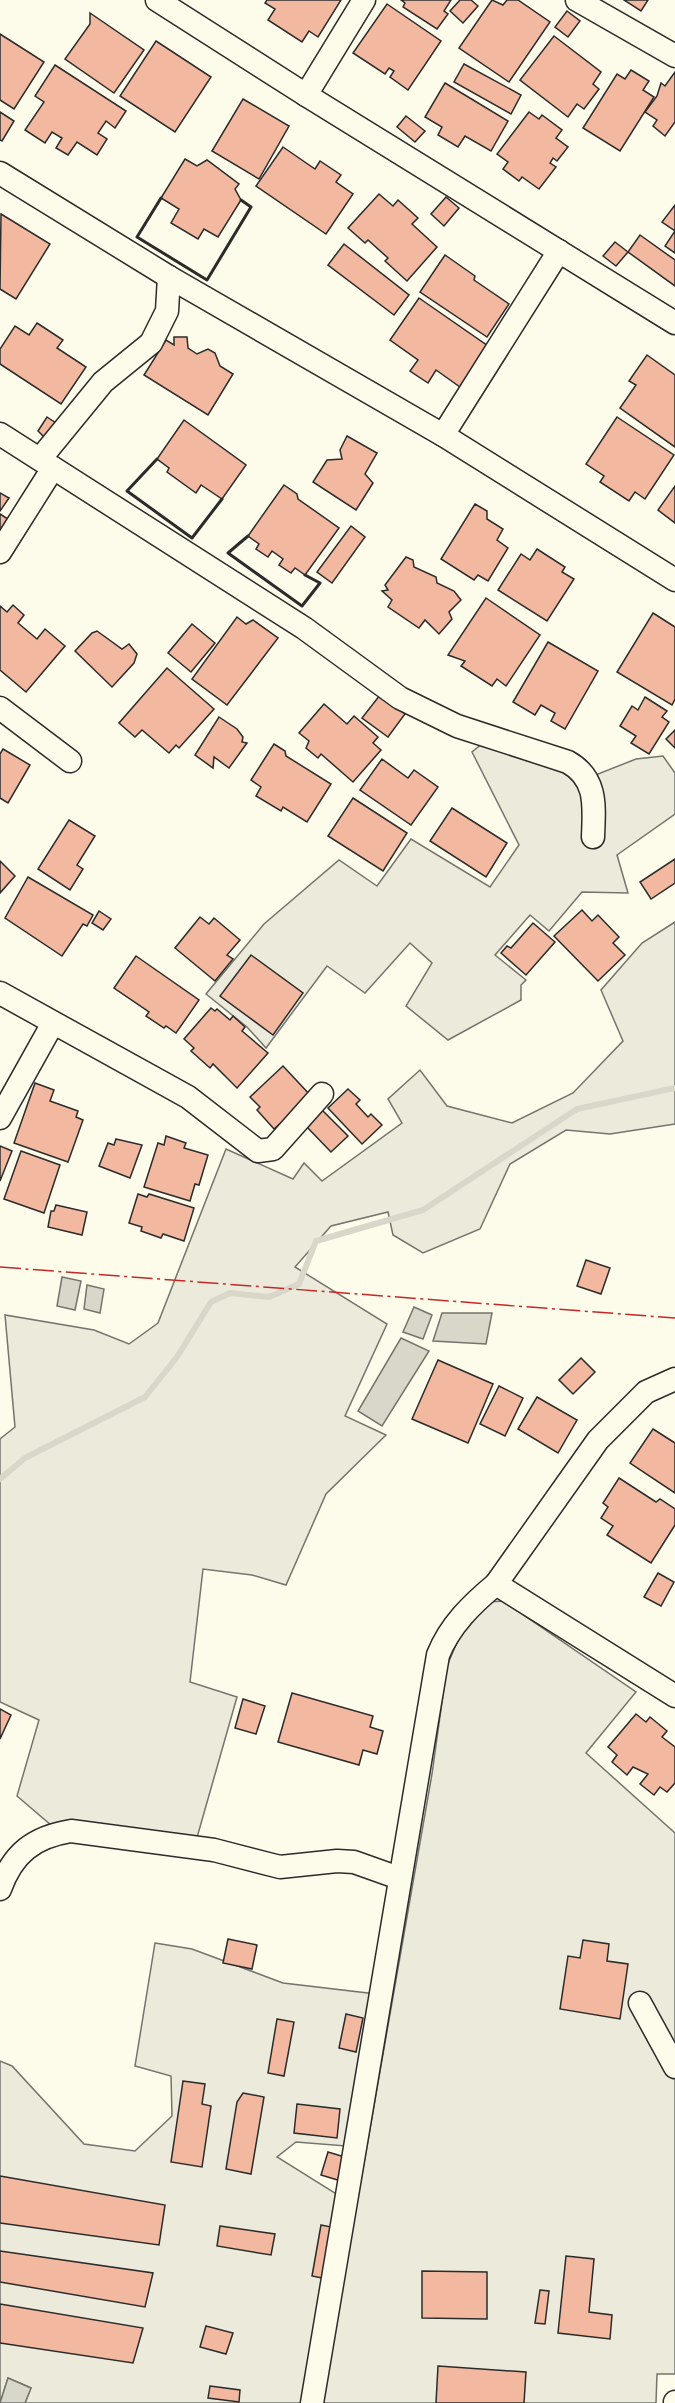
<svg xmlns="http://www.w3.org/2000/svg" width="675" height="2403" font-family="Rubik,sans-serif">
<rect width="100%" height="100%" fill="#fdfbea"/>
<g fill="#ecebdb" stroke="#74746e" stroke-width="1.5">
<path d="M483 743 552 766 578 782 636 759 663 756 675 773V814L617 855 628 893 582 892 549 931 530 915 495 955 526 980 521 985V1000L448 1040 406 1006 432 963 410 943 365 993 327 966 266 1048 247 1027 206 994 264 924 339 860 377 886 411 839 490 887 519 845 472 752Z"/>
<path d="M675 922V1124L610 1134 566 1130 510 1164 480 1229 423 1253 393 1235 388 1212 331 1226 295 1267 387 1324 345 1416 386 1435 326 1494 286 1585 252 1575 203 1569 190 1682 237 1697 196 1841 51 1825 17 1796 39 1720 0 1702V1439L15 1427 5 1315 94 1330 129 1344 158 1323 226 1149 293 1179 304 1163 322 1181 402 1123 388 1099 420 1070 447 1106 512 1123 573 1093 623 1041 601 990 642 943Z"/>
<path d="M503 1601 636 1692 586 1753 675 1833V2374H657L656 2403H322L432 1774 447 1666 463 1628 488 1602Z"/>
<path d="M155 1943 192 1949 283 1983 376 1994 346 2146 296 2142 277 2157 343 2198 308 2403H25L31 2388 8 2378 0 2403V2061L12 2066 84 2144 135 2151 172 2116 171 2076 135 2066Z"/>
</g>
<g fill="#d8d7c9" stroke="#74746e" stroke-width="1.5">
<path d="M62 1277 81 1281 75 1310 57 1306Z"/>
<path d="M87 1285 104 1289 100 1313 84 1309Z"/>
<path d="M414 1307 432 1315 423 1339 403 1332Z"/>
<path d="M442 1313H492L486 1344 433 1341Z"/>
<path d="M401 1338 429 1351 382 1426 358 1411Z"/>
<path d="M8 2378 31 2388 25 2403H0Z"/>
</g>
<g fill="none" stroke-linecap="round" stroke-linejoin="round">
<path stroke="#d8d7c9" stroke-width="6" d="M0 1479 25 1458 145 1397 177 1357 211 1302 230 1293 269 1297 299 1284 316 1241 423 1210 577 1109 675 1088"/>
</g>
<g fill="#f2b8a0" stroke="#2b2b2b" stroke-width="1.5">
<path d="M267 0H341L318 37 309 31 302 42 268 20 275 9 265 3Z"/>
<path d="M401 0H451L444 11 448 14 437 29 403 7 405 3Z"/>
<path d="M460 0H471L478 6 463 23 450 11Z"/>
<path d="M492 0 503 5 507 0H518L550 22 509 82 459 48Z"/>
<path d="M624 0H648L641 11Z"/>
<path d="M387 4 441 41 408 90 390 77 394 71 389 68 385 74 353 53Z"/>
<path d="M567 11 580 21 568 37 555 27Z"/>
<path d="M90 13 144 50 114 93 65 59 90 24Z"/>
<path d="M0 34 44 62 14 109 0 100Z"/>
<path d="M554 36 601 72 593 84 599 89 584 109 577 104 568 117 520 80Z"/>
<path d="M156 41 211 77 175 132 120 96Z"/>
<path d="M464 64 521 95 511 114 454 82Z"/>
<path d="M55 65 126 111 115 128 106 121 98 133 107 139 97 155 77 142 68 155 56 148 62 138 52 132 45 143 25 130 44 102 35 96Z"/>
<path d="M631 70 649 81 643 90 654 97 620 151 583 128 617 74 625 79Z"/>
<path d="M675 72V122L665 136 653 126 657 120 645 112 657 96 661 83 665 86Z"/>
<path d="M445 83 508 121 491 151 465 136 458 147 438 135 442 127 425 117Z"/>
<path d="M243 99 289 126 259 179 212 151Z"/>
<path d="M0 112 14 121 2 141 0 140Z"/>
<path d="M529 112 539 119 542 115 562 130 556 138 568 147 557 161 553 158 550 163 556 167 539 189 522 177 519 181 503 169 508 162 497 154Z"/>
<path d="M406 116 425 131 415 142 397 127Z"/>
<path d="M283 147 315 169 320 161 341 175 336 182 353 194 326 234 256 186Z"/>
<path d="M185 159 197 166 207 160 239 184 235 189 241 200 218 237 204 229 198 239 171 223 179 209 161 198Z"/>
<path d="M379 194 393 206 398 200 418 218 412 224 437 247 407 281 385 261 388 258 368 240 365 243 348 228Z"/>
<path d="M446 197 459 208 444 226 431 214Z"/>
<path d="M675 205V253L665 246 675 231 662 222Z"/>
<path d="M1 214 50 244 16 299 0 289Z"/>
<path d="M640 235 675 260V286L628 252Z"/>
<path d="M615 242 628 252 616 266 603 256Z"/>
<path d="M344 244 409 295 394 315 328 265Z"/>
<path d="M445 255 475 276 474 280 509 304 487 337 420 292Z"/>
<path d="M419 298 488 346 460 387 436 370 428 383 410 371 418 360 390 340Z"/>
<path d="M37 323 63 340 57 348 86 367 61 404 0 364V349L15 326 29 335Z"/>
<path d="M174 337H187L188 348 197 354 208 349 215 353 220 366 233 374 208 415 144 375 166 340 174 345Z"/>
<path d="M647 355 675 375V447L620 408 636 385 629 381Z"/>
<path d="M47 417 59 425 48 441 38 431Z"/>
<path d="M617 417 674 455 645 499 635 492 629 501 600 482 604 476 586 464Z"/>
<path d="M184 420 246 465 222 499 201 485 196 493 167 472 169 468 157 459Z"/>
<path d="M347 436 377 453 365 474 373 483 356 510 313 482 327 460 342 459 340 450Z"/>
<path d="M284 485 297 494 298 499 339 528 305 575 295 568 291 573 279 565 283 559 272 551 268 557 256 549 259 544 248 536Z"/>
<path d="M675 486V523L658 510Z"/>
<path d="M0 493 9 498 0 511Z"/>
<path d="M475 504 487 511V519L503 529 497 540 508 548 488 581 478 575 474 580 441 559Z"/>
<path d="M0 514 8 519 0 532Z"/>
<path d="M351 526 365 537 332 583 317 572Z"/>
<path d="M537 549 565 567 562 572 574 579 547 621 498 590 521 554 530 560Z"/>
<path d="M406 557 413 560 414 567 436 577 437 583 454 591 461 600 449 612 452 619 439 634 425 620 419 628 388 607 392 600 382 591 388 590 385 585Z"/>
<path d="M486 598 540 635 506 686 497 679 492 686 461 666 465 661 448 655Z"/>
<path d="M13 605 24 615 18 623 37 639 45 629 65 646 26 692 0 670V606L7 612Z"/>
<path d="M653 613 675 627V699L672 705 617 672Z"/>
<path d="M237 617 246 624 253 620 278 638 227 705 192 679Z"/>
<path d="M192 624 215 643 191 672 168 653Z"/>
<path d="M97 631 122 649 129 644 137 654 134 663 112 687 75 651 92 633Z"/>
<path d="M548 642 598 671 565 729 551 721 555 713 541 705 535 715 513 702Z"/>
<path d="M167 668 214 709 179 748 176 745 169 753 142 730 135 737 119 723Z"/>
<path d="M380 695 405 714 388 737 362 718Z"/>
<path d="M645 697 667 711 662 717 669 722 649 754 631 743 636 736 620 726 632 706 638 710Z"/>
<path d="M324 704 347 724 354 716 378 737 373 743 381 750 353 782 321 754 318 758 306 748 309 741 299 733Z"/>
<path d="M219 717 237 729 243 737 242 742 247 743 229 768 214 757 213 768 195 755Z"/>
<path d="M675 730V748L666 739Z"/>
<path d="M274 744 285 751 286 756 331 784 307 822 283 807 281 811 256 796 261 787 251 780Z"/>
<path d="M3 749 30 765 8 803 0 798V754Z"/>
<path d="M382 759 408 778 414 770 438 787 411 825 360 790Z"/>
<path d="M353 798 407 833 383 871 328 836Z"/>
<path d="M452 808 507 843 486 877 430 841Z"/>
<path d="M69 820 95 836 77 865 83 869 70 890 38 869Z"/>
<path d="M675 859V883L651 899 640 882Z"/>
<path d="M0 861 15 876 0 893Z"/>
<path d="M28 877 93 915 87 926 83 924 62 956 5 918Z"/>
<path d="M582 910 592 921 598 915 619 937 613 943 625 955 598 981 554 936Z"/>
<path d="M99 911 111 919 103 930 92 923Z"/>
<path d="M200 917 209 924 214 918 240 940 227 955 233 959 215 981 175 948Z"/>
<path d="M533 923 555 942 526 975 501 953 507 946 511 948Z"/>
<path d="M251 955 303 993 273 1035 220 996Z"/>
<path d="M136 956 199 1000 176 1033 166 1026 164 1028 146 1016 149 1012 114 988Z"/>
<path d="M211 1008 215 1011 217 1009 230 1020 233 1016 245 1027 242 1031 268 1053 237 1088 213 1064 210 1068 191 1051 194 1048 184 1039Z"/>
<path d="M283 1066 311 1096 274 1129 257 1110 260 1107 250 1097Z"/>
<path d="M35 1083 54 1090 50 1101 78 1111 76 1117 83 1120 68 1162 14 1143Z"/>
<path d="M348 1089 360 1100 356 1104 368 1117 371 1114 382 1125 362 1144 328 1108Z"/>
<path d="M321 1109 348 1136 331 1152 305 1125Z"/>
<path d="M166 1136 186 1143 184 1148 208 1155 199 1185 195 1184 190 1201 144 1187 158 1143 164 1145Z"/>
<path d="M116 1139 142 1145 130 1178 99 1166 108 1143 114 1145Z"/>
<path d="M0 1146 12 1151 0 1181Z"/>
<path d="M21 1151 60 1165 44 1213 4 1199Z"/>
<path d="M138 1194 147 1197 149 1194 194 1208 184 1241 163 1234 161 1238 141 1231 142 1227 129 1223Z"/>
<path d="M56 1205 87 1212 82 1235 48 1227 51 1211H54Z"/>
<path d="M586 1260 610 1268 601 1294 577 1286Z"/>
<path d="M581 1358 595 1372 573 1394 559 1380Z"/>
<path d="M438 1360 493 1384 468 1443 412 1419Z"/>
<path d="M499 1386 523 1398 505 1436 480 1424Z"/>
<path d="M537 1397 577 1420 558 1453 518 1429Z"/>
<path d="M653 1429 675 1443V1493L630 1463Z"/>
<path d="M619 1478 656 1502 660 1499 675 1509V1525L651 1563 607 1535 613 1526 601 1518 608 1507 603 1503Z"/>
<path d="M658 1573 674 1582 661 1606 644 1597Z"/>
<path d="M292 1693 373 1716 370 1727 383 1731 377 1754 363 1750 359 1765 278 1742Z"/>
<path d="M243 1699 265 1706 256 1734 235 1728Z"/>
<path d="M0 1709 11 1715 0 1739Z"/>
<path d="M636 1714 646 1722 650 1717 667 1731 662 1737 675 1747V1783L667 1792 660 1787 654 1795 640 1784 648 1774 633 1767 627 1775 612 1762 617 1755 608 1747Z"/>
<path d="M228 1939 257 1945 252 1969 223 1963Z"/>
<path d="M583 1940 609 1944 607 1961 628 1964 620 2019 560 2009 568 1956 580 1958Z"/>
<path d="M346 2014 363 2018 356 2052 339 2048Z"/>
<path d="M277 2019 294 2022 284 2076 268 2073Z"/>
<path d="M183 2081 205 2084 202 2104 211 2106 202 2167 171 2162Z"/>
<path d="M243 2093 264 2097 251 2174 226 2169 237 2102Z"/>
<path d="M297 2104 340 2109 337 2138 294 2133Z"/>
<path d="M328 2152 348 2158 341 2181 321 2175Z"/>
<path d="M0 2176 165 2205 159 2245 0 2223Z"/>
<path d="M321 2225 336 2228 327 2279 312 2276Z"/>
<path d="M220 2226 275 2234 271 2255 217 2246Z"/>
<path d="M0 2251 153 2273 145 2307 0 2282Z"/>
<path d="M566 2256 594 2259 589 2312 612 2315 610 2339 558 2333Z"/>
<path d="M422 2271 487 2272V2319L422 2318Z"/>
<path d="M540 2290 549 2291 545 2324 535 2323Z"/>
<path d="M0 2304 143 2328 133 2363 0 2343Z"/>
<path d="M206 2326 233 2333 226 2354 200 2347Z"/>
<path d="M438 2366 526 2372 524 2403H436Z"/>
<path d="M210 2386 240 2390 239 2402 208 2398Z"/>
</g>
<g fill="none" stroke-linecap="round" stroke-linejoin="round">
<defs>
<g id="minor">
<path d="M157 0 306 95 675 323"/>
<path d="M577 0 675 56"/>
<path d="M306 95 364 0"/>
<path d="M0 173 169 277 443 435 675 580"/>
<path d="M0 434 304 628 400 698 457 726 568 762C598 779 594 807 593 837"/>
<path d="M443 435 559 251"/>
<path d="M40 459 103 382 151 343 167 311 169 277"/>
<path d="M0 552 53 468"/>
<path d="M0 708 70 761"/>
<path d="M0 993 188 1097 258 1151 273 1149 322 1094"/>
<path d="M0 1118 53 1023"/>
<path d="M496 1584 675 1696"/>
<path d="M0 1889C13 1853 34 1837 71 1831L214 1850 280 1867 337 1861 354 1862 399 1878"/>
<path d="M640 2003 675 2067"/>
<path d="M312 2403 438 1655C450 1625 472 1604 496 1584L598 1440 646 1392 675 1379"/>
<path d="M675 2403V2402"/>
</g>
</defs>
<use href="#minor" stroke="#2b2b2b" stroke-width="25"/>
<use href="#minor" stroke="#fdfbea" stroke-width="22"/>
<g stroke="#2b2b2b" stroke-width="3">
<path d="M161 198 137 237 207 280 251 207 241 200"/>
<path d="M157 459 127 491 192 538 222 499"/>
<path d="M248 536 228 553 302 606 320 583 305 575"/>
</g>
<path stroke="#c62828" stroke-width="1.5" stroke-dasharray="21 4.5 3 4.5" stroke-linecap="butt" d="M0 1267 675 1318"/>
</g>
</svg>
